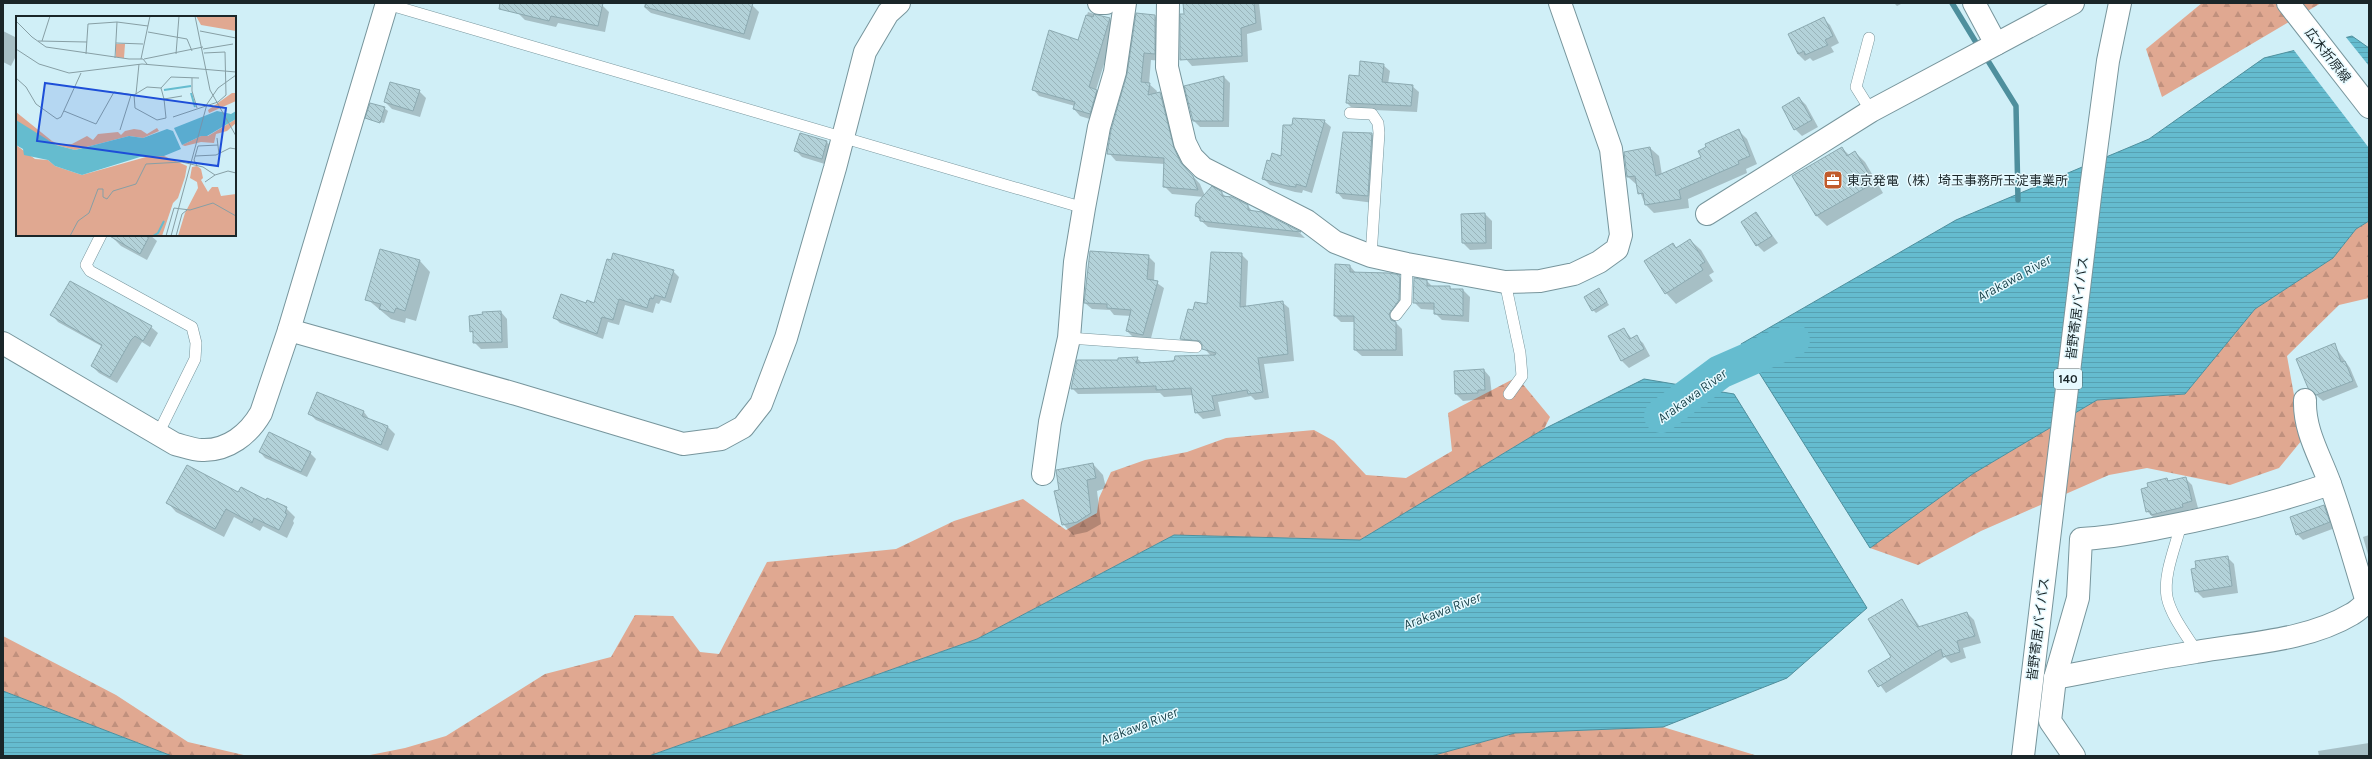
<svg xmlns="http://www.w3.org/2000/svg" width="2372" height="759" font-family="Karla,'Noto Sans JP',sans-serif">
<defs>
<pattern id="forest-firs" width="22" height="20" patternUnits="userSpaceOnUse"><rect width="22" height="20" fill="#e0a891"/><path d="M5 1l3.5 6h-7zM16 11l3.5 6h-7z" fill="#c0907d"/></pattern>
<pattern id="water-rules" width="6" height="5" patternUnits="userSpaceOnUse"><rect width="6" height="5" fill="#65bccf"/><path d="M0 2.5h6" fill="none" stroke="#57a1b2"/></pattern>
<pattern id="building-back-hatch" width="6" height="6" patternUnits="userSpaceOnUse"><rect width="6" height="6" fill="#b3d2d9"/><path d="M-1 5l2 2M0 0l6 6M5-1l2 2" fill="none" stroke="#99b4ba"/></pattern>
</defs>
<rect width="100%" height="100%" fill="#d0eff7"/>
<g fill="url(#forest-firs)">
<path d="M2202 3H2321L2162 97 2146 49Z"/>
<path d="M2369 221V298L2339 305 2287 356 2302 440 2279 468 2230 485 2147 468 2109 475 1981 531 1918 565 1870 548 1974 473 2097 400 2185 394 2255 309 2333 258 2356 229Z"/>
<path d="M1517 377 1550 417 1544 429 1360 540 1174 535 977 639 649 756H365L405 748 446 736 545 674 611 657 635 615 673 616 700 652 719 654 767 562 896 549 954 521 1023 499 1066 530 1097 513 1099 498 1111 472 1145 460 1187 452 1226 438 1314 430 1334 441 1366 475 1406 478 1452 451 1448 413Z"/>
<path d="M3 636 116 695 188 742 248 756H172L3 691Z"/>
<path d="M1663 727 1758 756H1431L1515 733Z"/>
</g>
<g fill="url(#water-rules)" stroke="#4e8f9d">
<path d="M2352 36 2369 48V221L2356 229 2333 258 2255 309 2185 394 2097 400 1974 473 1870 548 1741 344 1956 220 2149 139 2264 58Z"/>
<path d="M1644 379 1734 394 1867 608 1787 678 1663 727 1515 733 1431 756H649L977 639 1174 535 1360 540 1544 429Z"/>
<path d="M3 691 172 756H3Z"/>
</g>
<path fill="#d0eff7" d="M2345 36 2369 66V148L2293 49Z"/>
<g fill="#0003">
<path d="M518 3 602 5 609 12 605 32 558 23 556 27 525 20 518 13Z"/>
<path d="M645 3H745L752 5 759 12 750 40 651 13 644 7Z"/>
<path d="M1184 3H1259L1262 30 1247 34 1248 62 1192 66 1186 59Z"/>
<path d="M1894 3H1903L1897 6Z"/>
<path d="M1088 12 1110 19 1116 25 1096 90 1103 97 1096 121 1080 116 1074 109 1075 106 1039 96 1033 89 1078 41Z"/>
<path d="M1155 16 1162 24V61L1151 60 1149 84 1157 91 1156 94H1160L1167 101 1181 157 1188 171 1200 184 1205 196 1222 193 1226 197 1248 206 1253 212 1262 213 1300 233 1305 238 1208 227 1196 216 1204 197 1172 194 1164 186 1165 164 1116 161 1109 153Z"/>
<path d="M1823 18 1830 25 1839 43 1831 47 1834 52 1813 61 1810 58 1805 61 1798 54 1789 34Z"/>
<path d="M3 31 17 38V54L11 66 3 62Z"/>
<path d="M1383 65 1390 71 1388 84 1412 86 1419 92 1417 112 1353 109 1347 103 1350 76 1360 77Z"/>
<path d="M1224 77 1230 83 1229 127H1200L1194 121Z"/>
<path d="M419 91 426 98 420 117 392 109 385 102Z"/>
<path d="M1799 98 1806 105 1818 127 1802 136 1795 129Z"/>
<path d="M384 108 388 111 384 123 367 118Z"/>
<path d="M1324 121 1331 127 1312 193 1303 190 1302 193 1295 192 1270 185 1263 178 1271 162 1282 157Z"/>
<path d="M1738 130 1747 139 1757 164 1746 169 1747 173 1688 199 1689 208 1654 213 1645 204 1637 185 1628 177 1650 148 1659 156 1662 175 1702 158Z"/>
<path d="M801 134 827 142 833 149 828 165 802 157 796 151Z"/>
<path d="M1372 134 1378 141 1374 203 1343 199 1337 192Z"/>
<path d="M1842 148 1849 155 1855 152 1865 162 1883 193 1827 226 1817 216 1794 177Z"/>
<path d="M1756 213 1778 243 1764 252 1757 245Z"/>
<path d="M1485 214 1492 221V249L1470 250 1463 243 1462 215Z"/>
<path d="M117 235H150L157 241 147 260 121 246 114 239Z"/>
<path d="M1690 240 1701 250 1714 272 1709 275 1713 281 1676 304 1666 293 1646 261 1673 244 1677 249Z"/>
<path d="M381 250 420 261 430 272 416 321 406 318 405 323 391 319 367 299Z"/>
<path d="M1241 254 1248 261 1246 307 1282 302 1289 308 1294 361 1264 364 1269 398 1255 400 1251 396 1218 402 1221 416 1203 419 1196 412 1193 395 1164 397 1160 393 1078 394 1072 388 1119 361 1137 358 1143 364 1211 356 1203 347 1187 345 1181 339 1193 311 1208 305Z"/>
<path d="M1148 256 1155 263 1154 281 1164 288 1150 342 1134 338 1127 331 1131 316 1114 315 1110 310 1092 309 1085 303Z"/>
<path d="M1350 266 1356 273 1399 276 1406 283 1405 306 1395 322 1402 329 1403 356H1362L1355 350V322H1341L1335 316Z"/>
<path d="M673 271 679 277 671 303 661 300 659 304 656 303 653 313 625 305 619 325 608 322 603 339 560 323 554 317 586 305 595 304Z"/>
<path d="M1427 281 1433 287H1450L1452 290H1463L1470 297 1469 322 1442 320 1435 313V310L1421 309 1414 302Z"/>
<path d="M1599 289 1609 305 1596 313 1593 310Z"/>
<path d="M501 312 507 319 508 348 481 349 474 342V335L471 331Z"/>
<path d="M52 315 151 327 158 333 150 347 142 342 117 383 99 373 92 366 103 347 58 322Z"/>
<path d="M1624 329 1632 339 1636 337 1643 343 1650 356 1629 368 1622 361 1609 337Z"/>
<path d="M2334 345 2350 368 2358 387 2323 401 2315 394Z"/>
<path d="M1484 370 1490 377 1492 396 1485 397V399L1463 401 1456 394Z"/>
<path d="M318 393 364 412 370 420 388 427 395 434 388 451 316 420 309 413Z"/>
<path d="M260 452 310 453 316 459 307 477 265 458Z"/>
<path d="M1093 464 1103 475 1106 488 1097 491 1101 524 1087 532 1073 535 1063 524 1060 490Z"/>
<path d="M2185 478 2192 485 2198 508 2188 510 2189 513 2154 518 2147 511 2167 479 2170 482Z"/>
<path d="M238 493 286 508 295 517 293 521 294 523 287 538 263 526 260 531 234 517 224 537 176 512 168 503Z"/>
<path d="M2324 506 2330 512 2335 528 2303 540 2297 534Z"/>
<path d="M2369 535V558L2363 537Z"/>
<path d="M2227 557 2234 564 2238 593 2203 598 2196 591Z"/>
<path d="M1902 601 1920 627 1967 613 1974 620 1981 643 1963 648 1966 658 1951 663 1945 657 1886 693 1870 671 1893 657Z"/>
<path d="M2369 743V756H2319L2318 751Z"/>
</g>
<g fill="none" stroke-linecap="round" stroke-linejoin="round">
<g stroke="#4e8f9d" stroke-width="5.5">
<path d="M1952 3 1980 49"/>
<path d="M1985 56 2016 106 2018 200"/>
</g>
<path stroke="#65bccf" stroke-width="34" d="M1661 416 1720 372 1793 340"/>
</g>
<g fill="url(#building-back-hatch)" stroke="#8caab1">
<path d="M500 3H603L598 26 551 16 549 21 499 9Z"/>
<path d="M646 3H753L744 34 645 7Z"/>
<path d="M1183 3H1254L1256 23 1241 28 1242 56 1180 60V14H1184Z"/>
<path d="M1136 13 1155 15V54L1144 53 1141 82 1150 83 1148 95 1160 92 1174 148 1181 163 1193 176 1198 190 1163 187 1164 158 1107 154 1111 130 1127 74Z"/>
<path d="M1094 14 1110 18 1089 87 1097 90 1090 114 1073 109 1075 102 1032 90 1049 30 1078 40 1086 15 1093 17Z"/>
<path d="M1824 17 1833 36 1825 40 1828 45 1805 55 1804 51 1798 54 1788 34Z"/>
<path d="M1360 61 1384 64 1382 82 1413 85 1411 106 1346 103 1349 75 1359 76Z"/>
<path d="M1224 76 1223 121H1193L1184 86Z"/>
<path d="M390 82 420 90 413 111 384 102Z"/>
<path d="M1799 97 1812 120 1794 130 1782 107Z"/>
<path d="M370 103 385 107 380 123 365 118Z"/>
<path d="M1293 118 1325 120 1306 187 1296 184V187L1288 186 1262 179 1267 160 1270 161 1272 153 1281 156 1283 125H1292Z"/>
<path d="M1739 129 1750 156 1738 161 1739 164 1679 190 1681 199 1645 205 1643 193 1638 194 1635 176 1627 177 1624 152 1650 147 1656 176 1701 157 1698 151 1706 147 1705 144Z"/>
<path d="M1343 132 1372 133 1368 196 1336 193Z"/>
<path d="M800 133 827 141 822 159 794 151Z"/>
<path d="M1842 147 1847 156 1855 151 1874 183 1816 216 1792 176Z"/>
<path d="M1212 186 1222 192V196L1232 197 1248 205V210L1262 212 1301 232 1200 221V217L1195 216 1196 204Z"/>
<path d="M1756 212 1772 236 1756 246 1741 222Z"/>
<path d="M1485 213 1486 243H1462L1461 214Z"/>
<path d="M108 235H150L140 254Z"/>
<path d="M1690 239 1705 262 1700 265 1703 270 1665 294 1644 261 1673 243 1676 248Z"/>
<path d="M380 249 420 260 405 311 396 308 394 313 379 309 381 304 365 300Z"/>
<path d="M1090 251 1149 255 1147 279 1158 281 1143 335 1126 331 1131 310 1107 308V304L1084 303Z"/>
<path d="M1211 252 1242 253 1240 307 1283 301 1288 354 1258 358 1263 392 1248 394 1247 390 1212 396 1215 410 1195 413 1191 388 1156 390V386L1071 389 1077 360H1118V358L1138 357 1136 363 1174 361 1175 356 1215 355 1216 353 1202 349V344L1200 341 1180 339 1188 309 1193 310 1195 302 1207 304Z"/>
<path d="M613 253 674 270 665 298 655 295 653 299 650 298 647 308 619 299 613 320 602 317 597 334 553 318 561 294 586 303 587 300 594 303 607 259 611 260Z"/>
<path d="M1335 264 1350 265V272L1389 273 1400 275 1399 300 1389 314 1391 320 1396 322V350H1354V316H1334Z"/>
<path d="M1414 278 1427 280V286H1450V289H1463V316L1434 314V303H1413Z"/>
<path d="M70 281 152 326 143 341 135 336 131 340 110 377 91 366 102 345 50 315Z"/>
<path d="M1599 288 1607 302 1592 311 1584 297Z"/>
<path d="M501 311 502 342 473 343V331L470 332 469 316 483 314 482 312Z"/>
<path d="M1624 328 1630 339 1637 335 1644 349 1621 361 1608 336Z"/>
<path d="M2335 343 2341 362 2345 361 2353 381 2316 395 2308 388 2296 359Z"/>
<path d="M1484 369 1485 390H1478V393L1455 394 1454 371Z"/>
<path d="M317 392 364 411 362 416 388 426 381 445 308 414Z"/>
<path d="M269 432 311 452 301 472 259 452Z"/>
<path d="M1093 463 1096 478 1087 480 1091 513 1077 522 1062 525 1054 491 1059 490 1056 470Z"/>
<path d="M187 465 238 492 241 487 266 500 267 498 287 507 285 513 287 514 279 530 254 518 252 523 226 509 215 529 166 503Z"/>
<path d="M2186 477 2192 501 2182 504 2183 507 2151 515 2150 511 2146 512 2141 489 2148 487 2147 483 2167 478 2168 481Z"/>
<path d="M2324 505 2330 522 2296 535 2290 517Z"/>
<path d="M2228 556 2232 586 2195 592 2191 569 2196 568 2195 561Z"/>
<path d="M1902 599 1918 627 1967 612 1975 636 1957 641 1960 652 1943 657 1941 649 1878 687 1868 671 1891 657 1868 619Z"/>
</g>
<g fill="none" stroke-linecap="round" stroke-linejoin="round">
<defs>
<g id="service">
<path d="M387 4 1084 208"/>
<path d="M1869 38 1856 87 1871 111"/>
<path d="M1350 113 1372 114 1378 123 1379 133 1371 256"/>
<path d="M101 235 86 265 90 271 192 327 196 343 195 359 158 434"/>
<path d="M1505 282 1520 353 1522 376 1509 394"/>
<path d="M1396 315 1406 302 1407 264"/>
<path d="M1069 338 1196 347"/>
<path d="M2181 524C2176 546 2163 574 2167 597 2171 616 2187 636 2197 652"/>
</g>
<g id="minor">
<path d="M1099 3H1106"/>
<path d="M1168 3 1167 67 1185 143 1192 157 1203 168 1307 221 1335 242 1371 256 1407 264 1505 282 1540 281 1574 274 1599 262 1617 249 1621 235 1611 149 1560 3"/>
<path d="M1974 3 1996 44"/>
<path d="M1707 214 1871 111 2073 3"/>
<path d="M289 330 516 394 683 444 721 439 743 427 761 404 786 338 835 168 865 52 888 13 899 3"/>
<path d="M3 343 175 444C183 446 194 450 202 450 228 451 249 434 261 413L289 330 387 3"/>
<path d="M2305 400C2304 431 2320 456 2330 484 2344 523 2355 563 2367 602"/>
<path d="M1043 474 1050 422 1069 338 1075 262 1084 208 1099 127 1115 72 1125 3"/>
<path d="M2055 678C2102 669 2149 659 2196 652 2247 643 2307 641 2352 614 2358 611 2363 605 2369 601"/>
<path d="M2074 756 2050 721 2055 678 2078 598 2081 539C2108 538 2133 533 2159 528 2217 517 2274 503 2330 484"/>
</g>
<path id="secondary" d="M2288 3 2369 107"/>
<path id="trunk" d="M2023 756 2091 188 2108 61 2120 3"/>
</defs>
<use href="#service" stroke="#77959c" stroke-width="12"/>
<use href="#minor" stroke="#77959c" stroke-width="24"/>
<use href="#secondary" stroke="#77959c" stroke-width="24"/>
<use href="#trunk" stroke="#77959c" stroke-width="24"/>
<use href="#service" stroke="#fff" stroke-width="11"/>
<use href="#minor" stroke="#fff" stroke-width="22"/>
<use href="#secondary" stroke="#fff" stroke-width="22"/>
<use href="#trunk" stroke="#fff" stroke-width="22"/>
</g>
<defs>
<symbol id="office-square" viewBox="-11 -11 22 22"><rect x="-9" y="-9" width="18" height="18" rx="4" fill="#c15b2b" stroke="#e7faff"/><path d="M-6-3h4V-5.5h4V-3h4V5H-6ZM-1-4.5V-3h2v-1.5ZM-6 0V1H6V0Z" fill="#fff"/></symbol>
</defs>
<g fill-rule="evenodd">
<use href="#office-square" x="1822" y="169" width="22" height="22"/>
</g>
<g text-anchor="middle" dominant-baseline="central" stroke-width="3" stroke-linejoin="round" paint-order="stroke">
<rect fill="#e7faff" stroke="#586669" stroke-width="1" x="2054" y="369" width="28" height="20" rx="3"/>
<g font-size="12" font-weight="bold" fill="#1a2629">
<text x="2068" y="379">140</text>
</g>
<g font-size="13" fill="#1a2629" stroke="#e7faff">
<text transform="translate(2328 55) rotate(52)">広木折原線</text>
<text transform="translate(2077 308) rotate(-83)">皆野寄居バイパス</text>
<text transform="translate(2038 629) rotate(-83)">皆野寄居バイパス</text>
</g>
<g font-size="13" fill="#1a2629" stroke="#e7faff" text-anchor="start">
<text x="1847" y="180">東京発電（株）埼玉事務所玉淀事業所</text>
</g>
<g font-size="14" font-style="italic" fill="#1e474f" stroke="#e7faff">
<text transform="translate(2014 278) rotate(-29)">Arakawa River</text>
<text transform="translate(1692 396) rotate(-36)">Arakawa River</text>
<text transform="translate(1442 611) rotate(-21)">Arakawa River</text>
<text transform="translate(1139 726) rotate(-21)">Arakawa River</text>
</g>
</g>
<g transform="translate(16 16)">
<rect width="220" height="220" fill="#d0eff7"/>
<path d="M180 0H220V15L185 9ZM216 77H220V85L193 97 192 94ZM0 96 36 125 44 129 56 128 71 120 77 124 82 118 102 116 105 119 109 115 118 113 125 114 131 118 141 112 143 115 127 122 113 120 59 134 40 129 10 112 0 105ZM220 103V107L211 115 200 118 198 127 185 126 169 130 166 129 185 120H192ZM0 129 19 143 32 144 39 150 66 159 137 139 148 140 171 150 169 161 162 182 157 187 146 220H0ZM181 150 185 153 187 162 185 164 192 176 196 171H202L205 180 220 178V220H162L169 197 182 172 181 166 174 162 176 151Z" fill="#e0a891"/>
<path d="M100 28H109L108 42 100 41Z" fill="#e0a891"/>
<path d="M201 95 215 98 220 95V103L191 120H185L166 129 158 112ZM0 104 40 129 59 134 113 120 127 122 151 113 157 115 165 133 148 140 124 141 66 159 39 150 32 144 8 139 7 133 0 129Z" fill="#65bccf"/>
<path fill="none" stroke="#65bccf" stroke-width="2" d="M148 74 175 70M175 77 179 91M137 220 142 217 148 205"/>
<path fill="none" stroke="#879fa5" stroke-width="1" d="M179 0 194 74 220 120M0 5 16 21 30 31 113 43H127L131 48M184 15 220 22M132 16 171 23 176 35M22 25 71 26M26 25 34 0M100 27 127 28M0 33 23 48 53 57 126 48 220 56M187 33 217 28M70 38 72 8 101 6 132 10M160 38 163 0M99 42 101 6M125 43 134 0M128 43 187 31M0 62 10 71 20 88 41 103 45 101 65 57M176 62V75L181 92M145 72 155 61 183 62M145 72 148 83 166 80M120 78 123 48M118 79 119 92 141 104 150 102 148 83M48 95 80 108 98 76 118 79 131 71 145 72M157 101 202 86 210 79 209 36 188 37M104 114 115 79M201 122 203 138M179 140 200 139 214 132 220 133M181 150 178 144 182 130 202 129M189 166 199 159M174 194 197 187 220 200M54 220 62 205 73 197 82 173H87V181L91 183 97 175 120 168 130 148 166 146 187 151 199 159 212 155 220 157M150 220 158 192 174 194M155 220 191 88 202 72 220 59M160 220 166 198 171 194"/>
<path fill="#1d4ed8" fill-opacity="0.15" stroke="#1d4ed8" stroke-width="2" d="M29 67 210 92 202 150 21 125Z"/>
<rect width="220" height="220" fill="none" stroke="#1a2629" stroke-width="2"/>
</g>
<rect width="2372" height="759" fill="none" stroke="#1a2629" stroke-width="8"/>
</svg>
